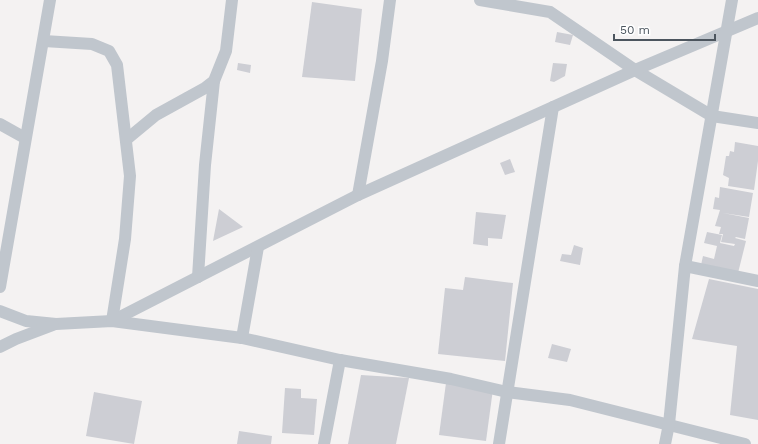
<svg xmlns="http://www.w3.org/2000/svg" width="758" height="444" font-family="'Work Sans',sans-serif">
<rect width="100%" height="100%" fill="#f4f2f2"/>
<g fill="#cdced4">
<path d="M312 2 362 9 355 81 302 77Z"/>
<path d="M557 32 573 35 570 45 555 42Z"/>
<path d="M238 63 251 65 250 73 237 70Z"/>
<path d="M553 63 567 64 565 76 554 82 550 81Z"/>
<path d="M735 142 758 146V161L754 190 728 186 729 178 723 175 726 156H729L730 151 734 152Z"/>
<path d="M510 159 515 172 505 175 500 163Z"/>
<path d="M720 187 753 193 749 217 723 213 749 218 745 239 736 237 735 238 746 241 738 273 701 265 703 256 714 259 717 246 704 243 707 232 722 235 720 243 734 246 735 244 721 242 723 234H719L721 227 715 226 720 210 713 209 715 197 719 198Z"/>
<path d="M219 209 243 227 213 241Z"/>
<path d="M476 212 506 215 502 239 488 238V246L473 244Z"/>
<path d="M574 245 583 248 580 265 560 261 562 254 571 255Z"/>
<path d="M465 277 513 283 505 361 438 354 445 288 463 290Z"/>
<path d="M709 279 758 289V420L730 415 737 346 692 339Z"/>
<path d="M552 344 571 349 567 362 548 358Z"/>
<path d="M361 375 409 378 396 444H348Z"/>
<path d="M446 383 493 389 486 441 439 435Z"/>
<path d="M285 388 301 389V398L317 399 314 435 282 433Z"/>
<path d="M94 392 142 401 134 444 86 436Z"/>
<path d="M239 431 272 436 271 444H237Z"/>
</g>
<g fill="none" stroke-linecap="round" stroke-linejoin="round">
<g stroke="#c0c6cd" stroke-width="12">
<path d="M480 0 550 12 635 70 712 116 758 123"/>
<path d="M44 41 92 44 109 51 117 65 130 176 125 239 112 321"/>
<path d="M0 124 25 138"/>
<path d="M127 139 156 115 205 88 214 81 226 51 232 0"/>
<path d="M358 195 382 61 390 0"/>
<path d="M685 266 758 281"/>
<path d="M198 277 205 165 214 81"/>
<path d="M0 287 50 0"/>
<path d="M0 311 26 321 56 324 112 321 242 338 340 360 451 379 507 392 570 400 745 444"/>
<path d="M112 321 358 195 635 70 758 18"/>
<path d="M242 338 258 247"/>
<path d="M0 347 16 339 53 325"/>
<path d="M324 444 340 360"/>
<path d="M499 444 553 107"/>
<path d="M665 444 669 424 685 266 732 0"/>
</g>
</g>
<path d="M614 34v6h101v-6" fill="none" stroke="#4c555e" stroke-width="2"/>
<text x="620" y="34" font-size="12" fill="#4c555e" stroke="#ffffff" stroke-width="3" paint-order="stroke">50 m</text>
</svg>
